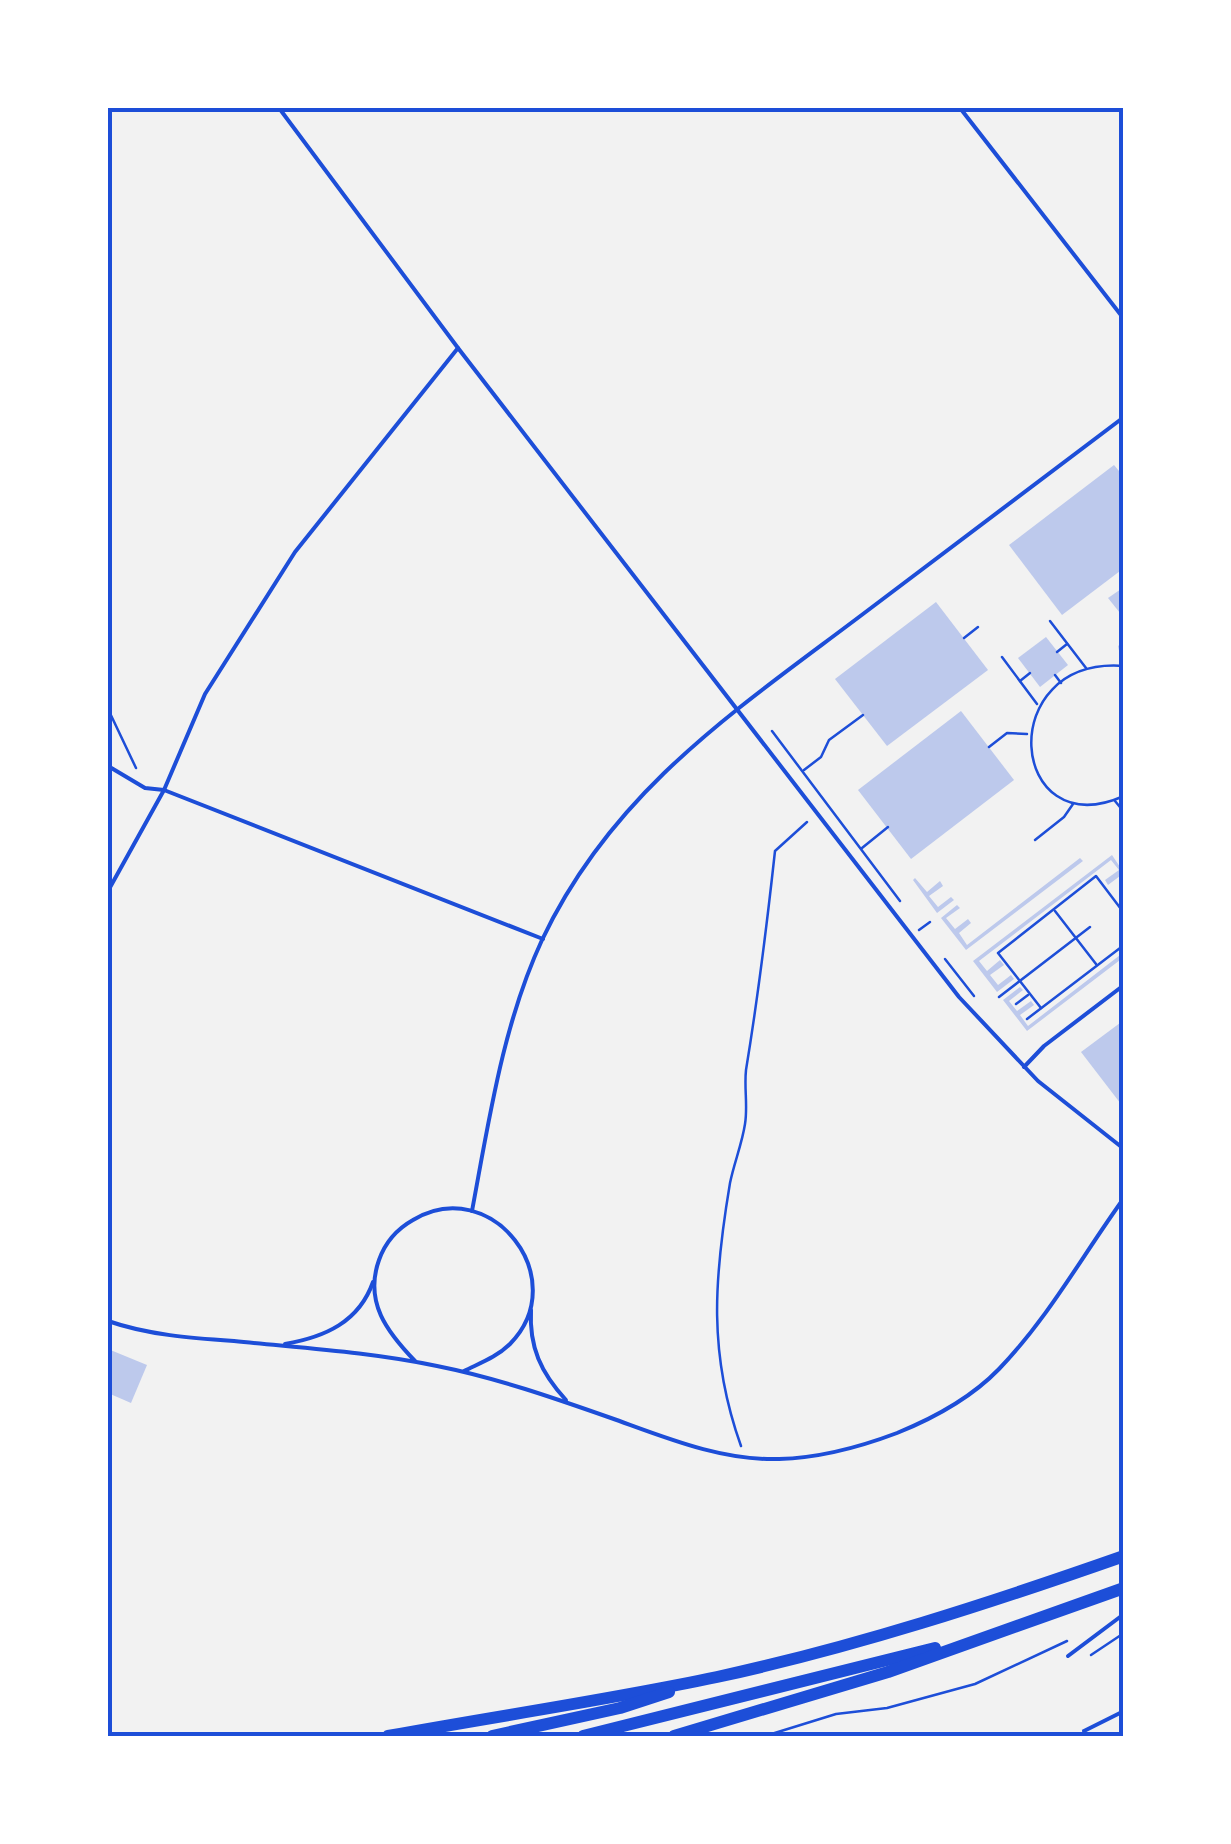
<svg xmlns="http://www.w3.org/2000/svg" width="1231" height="1844" font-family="'Archivo Narrow',sans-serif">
<rect width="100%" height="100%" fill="#f2f2f2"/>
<g fill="#bdc9ec">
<path d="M1114 465 1124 477V568L1062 615 1009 545Z"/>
<path d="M1124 587V618L1108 598Z"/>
<path d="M936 602 988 670 887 746 835 679Z"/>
<path d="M1046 637 1068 665 1040 687 1018 658Z"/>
<path d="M961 711 1014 780 911 859 858 790Z"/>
<path d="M1112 855 1124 873 1108 885 1105 880 1119 870 1111 860 979 961 987 971 1000 960 1004 965 990 975 998 985 1011 975 1014 979 997 992 973 961Z"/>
<path d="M1080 858 1083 861 966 950 941 918 957 905 960 908 946 918 955 929 968 919 971 923 959 933 967 945Z"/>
<path d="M915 878 927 892 940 881 943 886 929 896 938 907 951 897 954 900 937 913 913 880Z"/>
<path d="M1124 952V957L1027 1031 1003 1000 1020 987 1023 990 1009 1001 1017 1011 1031 1001 1034 1005 1020 1015 1028 1026Z"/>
<path d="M1124 1020V1108L1081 1052Z"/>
<path d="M108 1349 147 1365 131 1403 108 1393Z"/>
</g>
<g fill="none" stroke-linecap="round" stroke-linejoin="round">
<g stroke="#1d4ed8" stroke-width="2.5">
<path d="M1050 621 1086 668"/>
<path d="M964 638 978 627"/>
<path d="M1057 652 1067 644"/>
<path d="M1002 657 1037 704"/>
<path d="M1121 665 1120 646 1124 644"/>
<path d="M1124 666C993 656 1008 847 1124 796"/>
<path d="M1055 675 1061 683"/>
<path d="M1020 681 1030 673"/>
<path d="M108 709 136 768"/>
<path d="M772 731 900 901"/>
<path d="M989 747 1007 733 1027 734"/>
<path d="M804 770 821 757 829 740 863 715"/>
<path d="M1115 801 1124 812"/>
<path d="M1035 840 1064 817 1073 804"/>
<path d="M862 848 888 827"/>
<path d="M1055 911 1096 964"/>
<path d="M919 930 930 922"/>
<path d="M945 959 974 996"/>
<path d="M999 997 1090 927"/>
<path d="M1016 1004 1028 995"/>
<path d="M1041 1008 998 953 1096 876 1124 913"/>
<path d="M1027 1019 1124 945"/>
<path d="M741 1446C708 1354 714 1278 730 1183 734 1163 742 1144 745 1124 748 1106 744 1088 746 1070 758 997 767 924 775 851L807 822"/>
<path d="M1091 1655 1124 1633"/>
<path d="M765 1736 836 1714 887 1708 975 1684 1067 1641"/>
</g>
<g stroke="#1d4ed8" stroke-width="4">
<path d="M279 108 458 348 959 997 1038 1081 1124 1149"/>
<path d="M960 108 1124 319"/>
<path d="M108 766 145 788 164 790 543 939"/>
<path d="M108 891 164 790 205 694 295 552 458 348"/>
<path d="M1024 1067 1044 1046 1124 985"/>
<path d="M472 1211C489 1120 503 1024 542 940 613 790 736 710 863 614 950 549 1037 483 1124 417"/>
<path d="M531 1310C529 1347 541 1373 566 1400"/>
<path d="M108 1321C148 1335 191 1338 234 1341 302 1348 370 1352 437 1366 497 1378 554 1398 611 1418 664 1437 721 1461 779 1459 819 1458 860 1447 897 1433 934 1418 971 1398 999 1369 1049 1317 1082 1256 1124 1198"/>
<path d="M285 1344C325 1337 359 1322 373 1282"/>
<path d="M415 1361C387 1332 364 1302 379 1260 385 1243 397 1229 413 1220 491 1173 574 1279 510 1344 497 1357 480 1363 464 1371"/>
<path d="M1068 1656 1124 1614"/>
<path d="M1084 1731 1124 1711"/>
</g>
<g stroke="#1d4ed8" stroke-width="12">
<path d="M388 1736C497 1716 608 1700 717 1677 855 1647 990 1603 1124 1556"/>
<path d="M492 1736 620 1708 669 1692"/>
<path d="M583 1736 935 1648"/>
<path d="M674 1736 888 1672 1124 1588"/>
</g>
</g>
<rect width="1231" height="1844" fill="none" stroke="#ffffff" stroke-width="220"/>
<rect x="110" y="110" width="1011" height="1624" fill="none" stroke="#1d4ed8" stroke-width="4"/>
</svg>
